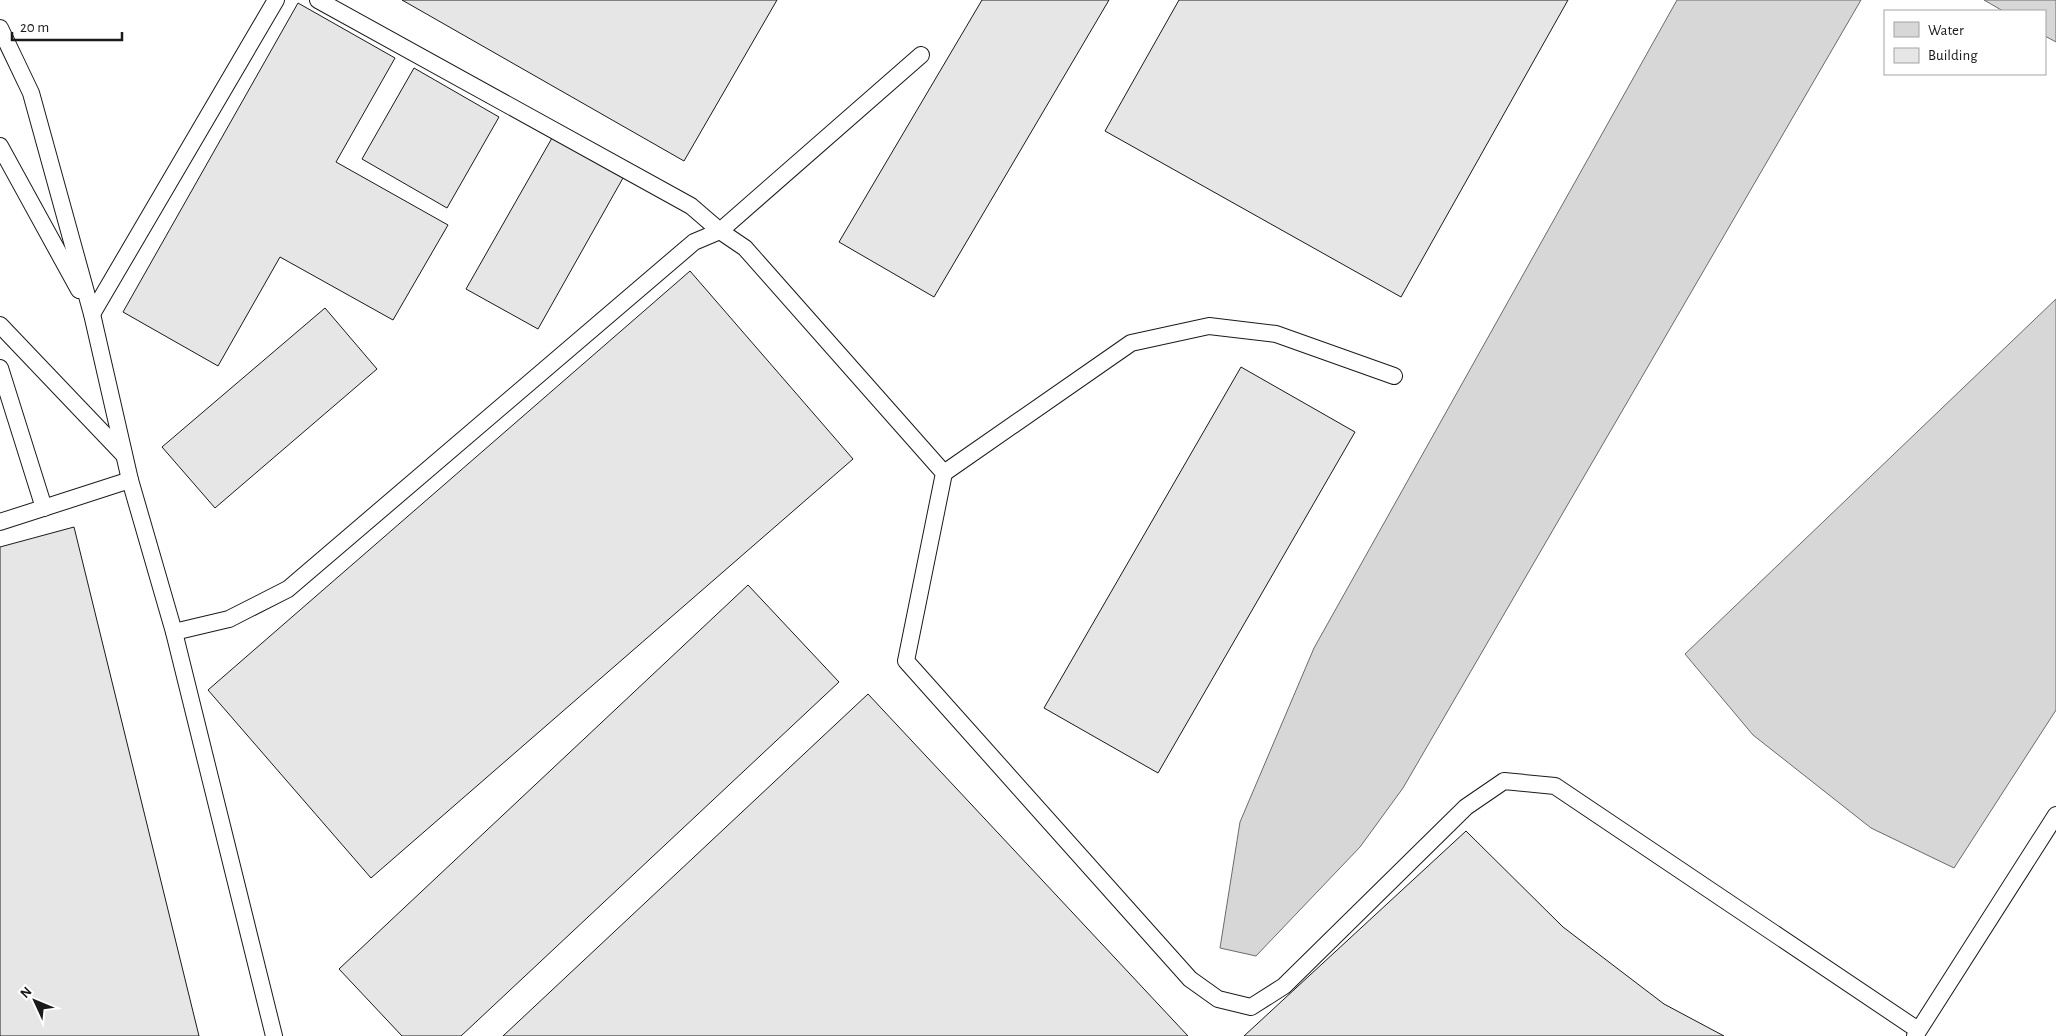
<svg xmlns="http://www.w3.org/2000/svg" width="2056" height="1036" font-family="'Alegreya Sans',sans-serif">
<rect width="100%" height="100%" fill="#fff"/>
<g fill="#d7d7d7" stroke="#6a6a6a">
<path d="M1677 0H1861L1403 788 1360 847 1256 956 1220 948 1240 822 1314 648Z"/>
<path d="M1984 0H2056V42L2045 36V11H2003Z"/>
<path d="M2056 299V710L1954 868 1871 828 1753 735 1685 654Z"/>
</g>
<g fill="#e6e6e6" stroke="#1a1a1a">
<path d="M402 0H777L684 161Z"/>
<path d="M982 0H1109L934 297 839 242Z"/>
<path d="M1179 0H1568L1401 297 1105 131Z"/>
<path d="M298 3 395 58 336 162 448 225 393 320 280 257 218 366 123 312Z"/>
<path d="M414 68 499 117 447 208 362 159Z"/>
<path d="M552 138 623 178 538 329 466 289Z"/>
<path d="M690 271 853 459 371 878 208 690Z"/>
<path d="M325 308 377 369 215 508 162 447Z"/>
<path d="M1241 367 1355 432 1158 773 1044 708Z"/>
<path d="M74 527 199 1036H0V547Z"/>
<path d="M748 585 839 682 461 1036H402L339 969Z"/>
<path d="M868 694 1188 1036H503Z"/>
<path d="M1466 831 1563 927 1664 1004 1724 1036H1244Z"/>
</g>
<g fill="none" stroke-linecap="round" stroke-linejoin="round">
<defs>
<g id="service">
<path d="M318 0 691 206 720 231 921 55"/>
<path d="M0 28 31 93 92 314 130 480 174 632 274 1036"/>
<path d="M0 146 79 290"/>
<path d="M92 314 276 0"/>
<path d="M0 325 123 454"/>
<path d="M0 368 44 508"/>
<path d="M944 473 1131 343 1209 326 1276 334 1394 376"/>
<path d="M0 522 130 480"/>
<path d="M174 632 229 619 288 589 694 242 720 231 745 248 944 473 906 661 1190 979 1218 999 1251 1007 1284 986 1466 807 1504 781 1555 786 1918 1030"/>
<path d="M1915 1036 2056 815"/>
</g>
</defs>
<use href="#service" stroke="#1a1a1a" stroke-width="18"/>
<use href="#service" stroke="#fff" stroke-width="16"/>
</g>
<rect x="1884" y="10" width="162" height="65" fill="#ffffff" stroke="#a3a3a3"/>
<rect x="1894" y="22" width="25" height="15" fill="#d7d7d7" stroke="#a3a3a3"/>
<text x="1928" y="35" font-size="15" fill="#1a1a1a">Water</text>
<rect x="1894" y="48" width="25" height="15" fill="#e6e6e6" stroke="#a3a3a3"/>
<text x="1928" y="60" font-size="15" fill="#1a1a1a">Building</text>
<g transform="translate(35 1001) rotate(314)" stroke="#ffffff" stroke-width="4" paint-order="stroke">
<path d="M0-4L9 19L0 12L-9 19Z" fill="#1a1a1a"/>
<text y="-8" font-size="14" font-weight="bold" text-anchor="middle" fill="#1a1a1a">N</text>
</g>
<path d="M12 32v8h110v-8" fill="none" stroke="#1a1a1a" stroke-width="2.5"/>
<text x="20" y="32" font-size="15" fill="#1a1a1a" stroke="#ffffff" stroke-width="4" paint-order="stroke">20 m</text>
</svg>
